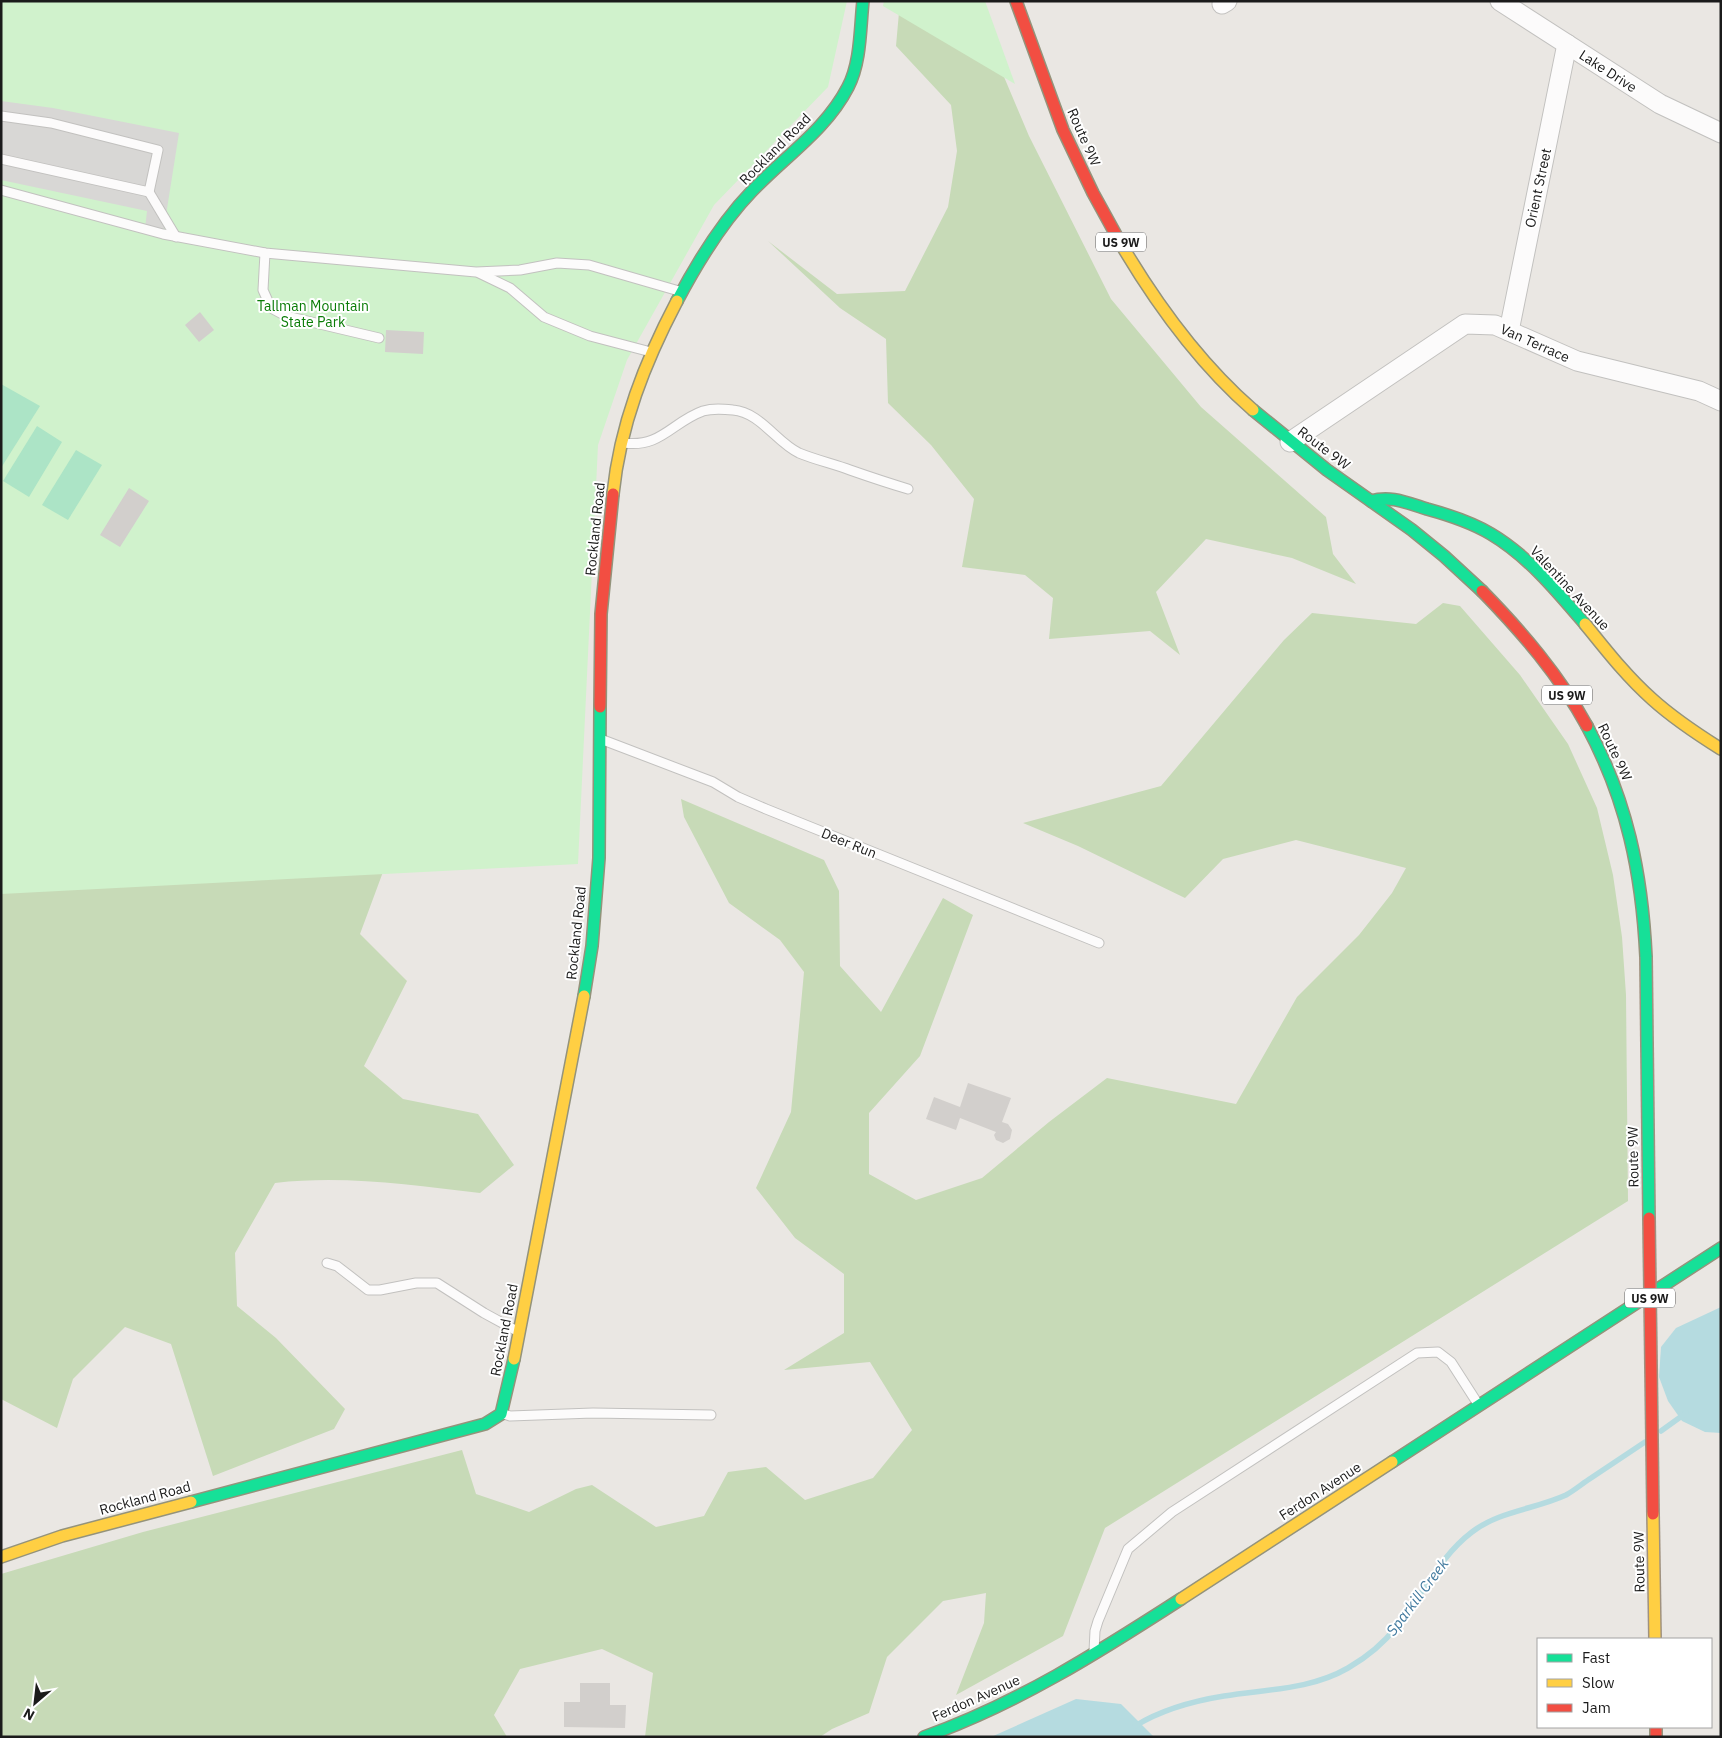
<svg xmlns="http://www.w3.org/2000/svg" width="1722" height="1738" font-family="'IBM Plex Sans',sans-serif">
<rect width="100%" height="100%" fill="#eae7e3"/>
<g fill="#c7dab7">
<path d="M900 1H972L1029 136 1111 299 1201 407 1326 517 1333 554 1356 584 1292 558 1206 539 1156 592 1180 655 1150 631 1049 639 1053 598 1025 575 962 567 974 499 931 445 888 403 886 339 840 308 768 241 837 294 905 291 948 207 957 151 951 105 896 46Z"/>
<path d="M1 532 390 853 360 934 407 981 364 1066 403 1099 478 1114 514 1165 480 1193C411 1185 344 1175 275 1183L235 1253 237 1306 276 1338 345 1409 334 1429 213 1476 171 1344 125 1327 73 1379 57 1428 1 1399Z"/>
<path d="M1443 603 1460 606 1520 675 1568 744 1597 808 1613 875 1622 937 1626 995 1628 1201 1105 1528 1063 1636 956 1695 984 1623 986 1593 943 1601 887 1657 869 1713 832 1729 820 1737H645L653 1673 602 1649 520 1669 494 1715 507 1737H1V1574L143 1532 462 1450 476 1494 529 1512 576 1489 592 1485 656 1527 704 1516 728 1472 766 1467 805 1500 873 1478 912 1430 870 1362 784 1370 844 1333V1274L795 1238 756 1188 791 1112 804 972 780 940 729 903 684 817 681 799 824 860 839 891 840 966 881 1012 943 898 973 915 920 1056 869 1113V1174L916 1200 982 1178 1049 1122 1107 1078 1236 1104 1297 997 1359 935 1392 893 1406 868 1296 840 1223 859 1185 898 1078 846 1023 823 1161 786 1284 640 1312 613 1416 624Z"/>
</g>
<g fill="#d0f2cc">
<path d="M1 1H847L828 87 714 205 627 360 598 445 578 864 1 894Z"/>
<path d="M884 1H985L1015 84 883 6Z"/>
</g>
<g fill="#ace4c6">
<path d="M1 384 40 406 1 468Z"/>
<path d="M37 426 62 442 29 497 3 481Z"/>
<path d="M76 450 102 465 68 520 42 505Z"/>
</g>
<path fill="#d8d7d5" d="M1 101 53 108 179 133 163 234 145 229 147 211 1 180Z"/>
<g fill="#b5dbe0">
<path d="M1721 1307V1433L1705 1432 1682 1421 1668 1401 1659 1377 1661 1347 1676 1328Z"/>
<path d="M1076 1699 1121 1704 1154 1737H991Z"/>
</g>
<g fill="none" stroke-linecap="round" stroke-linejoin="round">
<g stroke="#b5dbe0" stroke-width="5.5">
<path d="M1661 1431 1686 1413"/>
<path d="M1135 1726C1161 1710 1193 1701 1224 1696 1266 1689 1310 1690 1348 1668 1367 1657 1384 1643 1397 1626 1423 1595 1439 1557 1472 1532 1499 1511 1536 1509 1566 1495 1575 1490 1583 1483 1591 1478 1609 1466 1627 1454 1645 1442"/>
</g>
</g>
<g fill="#d2cfcc">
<path d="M200 312 214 330 199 342 185 325Z"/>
<path d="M386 330 424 332 423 354 385 352Z"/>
<path d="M129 488 149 501 120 547 100 535Z"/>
<path d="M968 1083 1011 1098 1002 1122 1008 1124 1012 1130 1010 1139 1003 1143 996 1140 994 1135 996 1132 960 1118 956 1130 926 1119 934 1097 960 1107Z"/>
<path d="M580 1683H610V1705H626L625 1728 564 1727V1702H580Z"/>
</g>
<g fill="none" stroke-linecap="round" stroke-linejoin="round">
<defs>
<g id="lane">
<path d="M1 116 51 123 158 150 149 192 1 159"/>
<path d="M1 190 163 234 265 253 476 272 520 270 557 263 589 265 679 291"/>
<path d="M149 192 176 237"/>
<path d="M265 253 263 290 271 308 286 316 379 338"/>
<path d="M479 273 510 288 544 317 590 336 651 352"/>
<path d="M624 443C661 448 672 422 703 411 713 408 723 409 733 410 760 412 777 443 799 453 816 460 834 464 850 470 870 477 888 483 908 489"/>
<path d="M603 740 713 782 738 797 766 809 1099 943"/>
<path d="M327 1263 337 1266 368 1290H380L416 1283H437L484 1313 517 1331"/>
<path d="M504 1414 510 1416 593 1413 711 1415"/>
<path d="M1094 1651 1095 1631 1098 1621 1128 1549 1172 1512 1417 1353 1438 1352 1451 1362 1478 1404"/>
</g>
<g id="street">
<path d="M1500 1 1660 104 1721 133"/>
<path d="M1222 4 1227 1"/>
<path d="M1509 331 1567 44"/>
<path d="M1290 442 1465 324 1495 325 1577 361 1699 391 1721 401"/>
</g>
<g id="fast">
<path d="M677 301C697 263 722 222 752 191 784 157 826 130 848 87 861 62 860 29 863 1"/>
<path d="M1253 410 1327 470 1412 530 1444 556 1482 591"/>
<path d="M1371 501C1391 495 1407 503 1427 509 1449 515 1471 522 1491 534 1528 556 1557 591 1585 624"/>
<path d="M1587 726C1627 800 1642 873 1646 957"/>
<path d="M584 996 592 946 599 858 600 707"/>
<path d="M1392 1462 1721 1248"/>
<path d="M191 1502 485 1424 501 1414 514 1359"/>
<path d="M924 1737C1017 1704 1099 1652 1181 1599"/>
</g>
<g id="slow">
<path d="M1121 244C1157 305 1200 364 1253 410"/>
<path d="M613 494C620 425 645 362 677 301"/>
<path d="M1585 624C1606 650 1627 677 1652 699 1673 718 1697 734 1721 749"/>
<path d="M514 1359 584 996"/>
<path d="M1 1557 62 1536 191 1502"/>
<path d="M1181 1599 1392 1462"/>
</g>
<g id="jam">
<path d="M1016 1 1063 130 1093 193 1121 244"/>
<path d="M1482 591C1522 632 1559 675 1587 726"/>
<path d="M600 707 601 614 613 494"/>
<path d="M1656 1727V1737"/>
</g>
</defs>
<use href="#lane" stroke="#c2c1bf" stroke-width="11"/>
<use href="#street" stroke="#c2c1bf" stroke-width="21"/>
<use href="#fast" stroke="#94937b" stroke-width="14"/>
<use href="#slow" stroke="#94937b" stroke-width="14"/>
<use href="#jam" stroke="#94937b" stroke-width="14"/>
<use href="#lane" stroke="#fcfbfb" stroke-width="9"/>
<use href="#street" stroke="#fcfbfb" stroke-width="19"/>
<use href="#fast" stroke="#16e098" stroke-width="11"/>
<use href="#slow" stroke="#ffcf43" stroke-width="11"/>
<use href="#jam" stroke="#f24e42" stroke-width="11"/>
<defs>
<path id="fast-bridge" d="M1646 957 1649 1218"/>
<path id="slow-bridge" d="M1653 1514 1655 1639"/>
<path id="jam-bridge" d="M1649 1218 1653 1514"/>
</defs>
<use href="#fast-bridge" stroke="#a09280" stroke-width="14" stroke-linecap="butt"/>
<use href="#slow-bridge" stroke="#a09280" stroke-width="14" stroke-linecap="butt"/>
<use href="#jam-bridge" stroke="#a09280" stroke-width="14" stroke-linecap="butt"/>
<use href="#fast-bridge" stroke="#16e098" stroke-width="11"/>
<use href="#slow-bridge" stroke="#ffcf43" stroke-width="11"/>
<use href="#jam-bridge" stroke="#f24e42" stroke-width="11"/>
</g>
<g text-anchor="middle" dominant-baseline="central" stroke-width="4" stroke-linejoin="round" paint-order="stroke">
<g fill="#fff" stroke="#5f5f5f" stroke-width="1">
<rect x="1096" y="232.5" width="50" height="19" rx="4"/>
<rect x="1542" y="685.5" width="50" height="19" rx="4"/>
<rect x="1625" y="1288.5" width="50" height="19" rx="4"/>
</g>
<g font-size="12" font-weight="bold" fill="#1b1b1b">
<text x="1121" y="242">US 9W</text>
<text x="1567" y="695">US 9W</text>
<text x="1650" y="1298">US 9W</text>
</g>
<g font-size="14" fill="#1b1b1b" stroke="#fff">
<text transform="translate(1608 71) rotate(33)">Lake Drive</text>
<text transform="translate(1084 137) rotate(66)">Route 9W</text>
<text transform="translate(775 149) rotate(-45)">Rockland Road</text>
<text transform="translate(1538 188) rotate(-78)">Orient Street</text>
<text transform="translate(1535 343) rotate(24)">Van Terrace</text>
<text transform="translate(1324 448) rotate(37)">Route 9W</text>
<text transform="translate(595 529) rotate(-84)">Rockland Road</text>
<text transform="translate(1570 588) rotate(47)">Valentine Avenue</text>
<text transform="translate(1615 752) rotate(65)">Route 9W</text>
<text transform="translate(849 843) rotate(22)">Deer Run</text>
<text transform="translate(576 933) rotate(-84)">Rockland Road</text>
<text transform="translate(1633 1157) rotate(-91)">Route 9W</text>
<text transform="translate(504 1330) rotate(-79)">Rockland Road</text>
<text transform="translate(1320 1491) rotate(-33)">Ferdon Avenue</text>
<text transform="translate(145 1498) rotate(-15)">Rockland Road</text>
<text transform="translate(1639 1562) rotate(-91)">Route 9W</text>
<text transform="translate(976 1698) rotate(-24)">Ferdon Avenue</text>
</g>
<g font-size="14" fill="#0a7c07" stroke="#fff">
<text x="313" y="306">Tallman Mountain<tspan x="313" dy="16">State Park</tspan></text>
</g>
<g font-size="15" font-style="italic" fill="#40799e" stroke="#fff">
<text transform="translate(1417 1597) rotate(-53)">Sparkill Creek</text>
</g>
</g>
<rect width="1722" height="1738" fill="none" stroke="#1b1b1b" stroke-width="5"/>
<rect x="1537" y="1638" width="175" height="90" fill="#ffffff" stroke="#a4a4a4"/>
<rect x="1547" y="1654" width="25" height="8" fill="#16e098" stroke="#a4a4a4"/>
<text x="1582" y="1663" font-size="15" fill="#1b1b1b">Fast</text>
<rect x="1547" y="1679" width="25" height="8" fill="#ffcf43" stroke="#a4a4a4"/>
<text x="1582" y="1688" font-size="15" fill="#1b1b1b">Slow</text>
<rect x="1547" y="1704" width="25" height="8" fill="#f24e42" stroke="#a4a4a4"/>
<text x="1582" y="1713" font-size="15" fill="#1b1b1b">Jam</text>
<g transform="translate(35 1703) rotate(208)" stroke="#ffffff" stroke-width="4" paint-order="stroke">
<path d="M0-4L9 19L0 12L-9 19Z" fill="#1b1b1b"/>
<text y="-8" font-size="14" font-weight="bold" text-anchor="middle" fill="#1b1b1b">N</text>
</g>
</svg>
